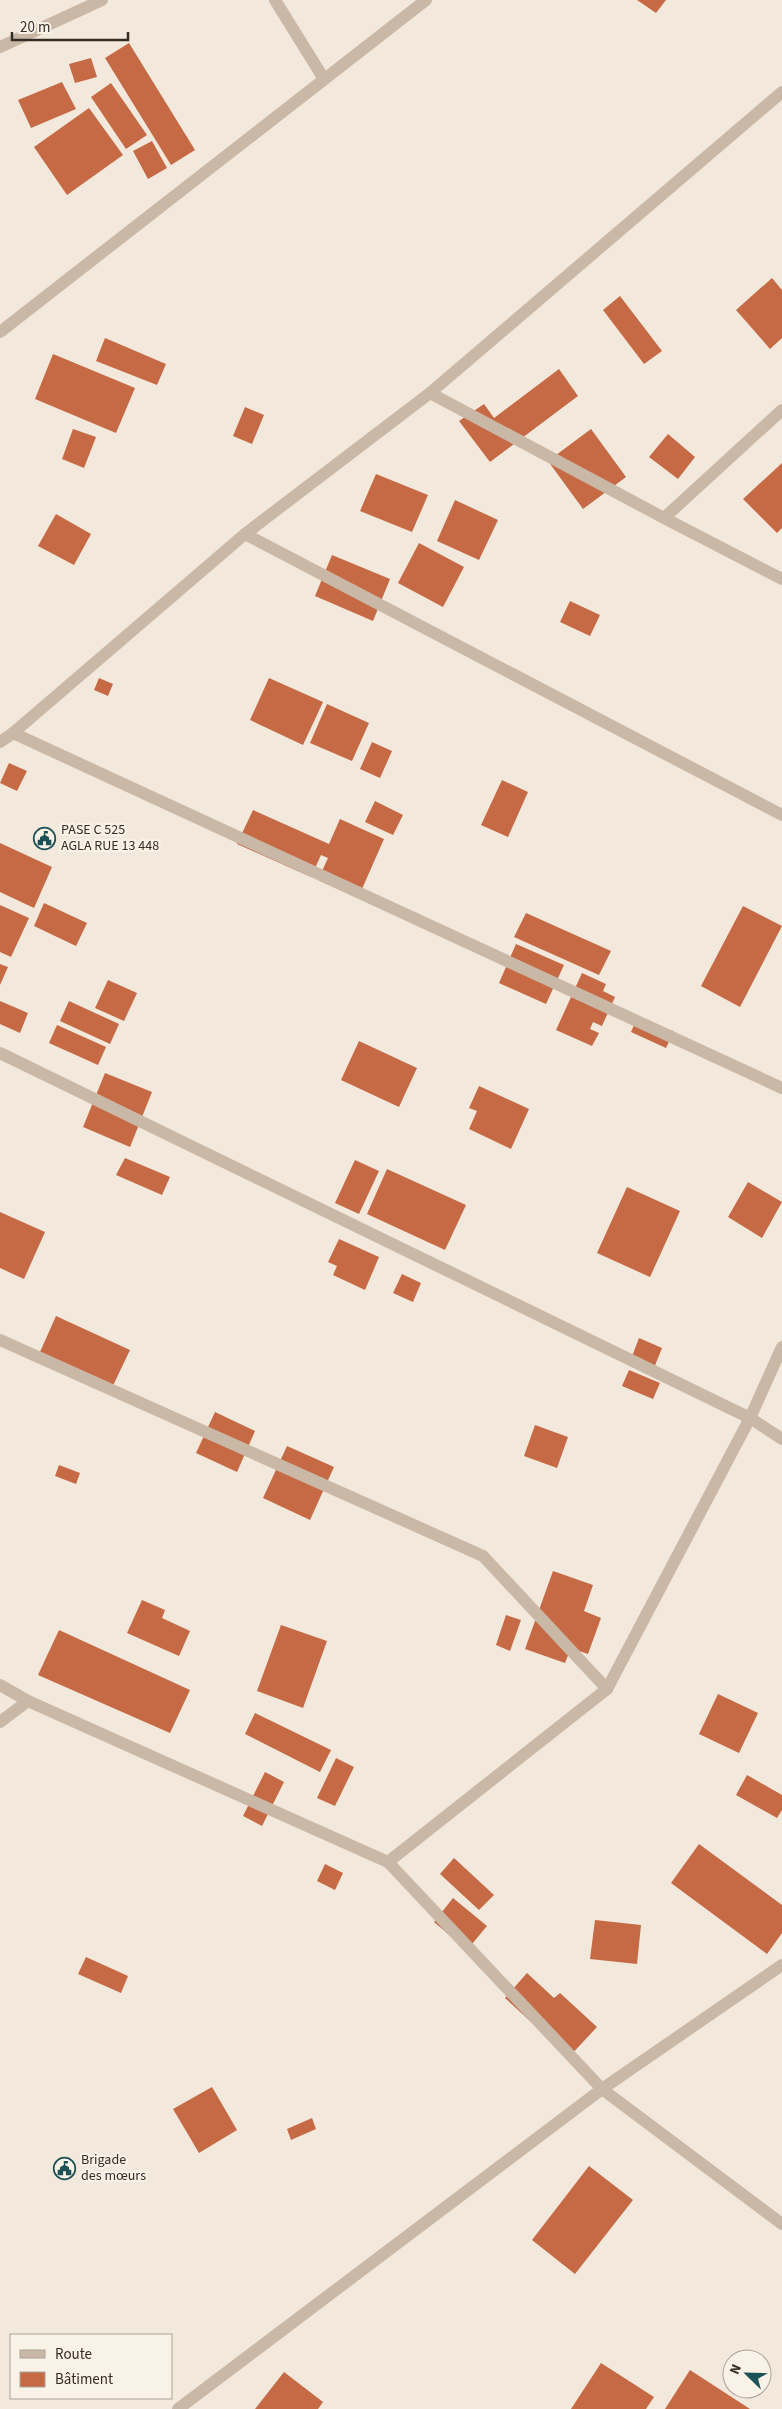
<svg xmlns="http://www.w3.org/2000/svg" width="782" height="2409" font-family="'Source Sans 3',sans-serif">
<rect width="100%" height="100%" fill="#f2e8db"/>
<g fill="#c66a45">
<path d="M637 0H666L656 13Z"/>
<path d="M129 43 195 150 171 165 105 58Z"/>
<path d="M91 58 97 77 75 83 69 64Z"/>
<path d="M62 82 76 109 31 128 18 100Z"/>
<path d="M111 83 147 135 126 149 91 97Z"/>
<path d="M89 108 123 155 67 195 34 147Z"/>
<path d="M152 141 167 168 148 179 133 151Z"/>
<path d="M772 278 782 290V338L770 349 736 310Z"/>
<path d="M620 296 662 351 644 364 603 310Z"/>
<path d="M105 338 166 364 157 385 96 361Z"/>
<path d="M53 354 135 388 116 433 35 399Z"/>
<path d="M559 369 578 396 490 462 459 421 484 404 494 418Z"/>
<path d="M245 407 264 415 252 444 233 436Z"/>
<path d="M73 429 96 437 84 468 62 459Z"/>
<path d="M591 429 626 477 583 509 548 461Z"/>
<path d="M668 434 695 457 678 479 649 457Z"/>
<path d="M782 463V528L777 533 743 499Z"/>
<path d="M376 474 428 495 412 532 360 511Z"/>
<path d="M455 500 498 520 479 560 437 541Z"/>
<path d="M56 514 91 534 74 565 38 546Z"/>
<path d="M419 543 464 567 443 607 398 583Z"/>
<path d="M332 555 390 579 373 621 315 596Z"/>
<path d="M570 601 600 615 590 636 560 622Z"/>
<path d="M99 678 113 684 108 696 94 690Z"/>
<path d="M269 678 323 702 303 745 250 720Z"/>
<path d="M327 704 369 723 352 761 310 743Z"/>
<path d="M372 742 392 751 380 778 360 769Z"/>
<path d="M9 763 27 771 17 791 0 783Z"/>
<path d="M502 780 528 792 508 837 481 825Z"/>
<path d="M375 801 403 815 393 835 365 822Z"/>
<path d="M253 810 329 844 340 819 384 839 358 898 318 880 328 858 321 855 311 877 237 844Z"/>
<path d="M0 843 52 867 34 908 0 892Z"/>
<path d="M44 903 87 923 76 946 34 926Z"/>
<path d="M0 905 29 918 11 957 0 952Z"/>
<path d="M743 906 782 926 740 1007 701 986Z"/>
<path d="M526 913 611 951 599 975 514 937Z"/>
<path d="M516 944 564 965 546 1004 499 983Z"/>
<path d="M0 964 8 967 0 985Z"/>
<path d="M582 973 606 984 603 991 615 997 602 1026 593 1022 590 1029 599 1033 592 1046 556 1030Z"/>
<path d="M108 980 137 993 124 1021 95 1008Z"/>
<path d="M0 1001 28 1013 20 1033 0 1024Z"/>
<path d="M69 1001 119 1024 110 1044 60 1021Z"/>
<path d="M57 1025 106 1047 98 1065 49 1043Z"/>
<path d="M634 1025 674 1031 666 1048 631 1032Z"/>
<path d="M359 1041 417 1068 399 1107 341 1080Z"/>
<path d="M105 1073 152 1092 130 1147 83 1127Z"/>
<path d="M479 1086 529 1109 511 1149 469 1129 477 1111 469 1108Z"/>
<path d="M125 1158 170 1177 162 1195 116 1175Z"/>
<path d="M355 1160 379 1171 359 1214 335 1203Z"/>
<path d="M387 1169 466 1205 445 1250 367 1214Z"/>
<path d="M748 1182 782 1202 762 1238 728 1217Z"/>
<path d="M627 1187 680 1211 650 1277 597 1253Z"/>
<path d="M0 1212 45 1232 24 1279 0 1268Z"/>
<path d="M339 1239 379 1257 365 1290 333 1275 337 1266 328 1262Z"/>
<path d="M402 1274 421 1283 413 1302 393 1293Z"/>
<path d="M56 1316 130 1350 109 1394 36 1361Z"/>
<path d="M639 1338 662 1348 654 1368 631 1359Z"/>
<path d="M629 1370 660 1383 653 1399 622 1386Z"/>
<path d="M215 1412 255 1431 237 1472 196 1453Z"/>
<path d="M535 1425 568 1437 557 1468 524 1456Z"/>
<path d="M287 1446 334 1467 310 1520 263 1498Z"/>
<path d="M59 1465 80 1473 76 1484 55 1476Z"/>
<path d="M553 1571 593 1585 584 1611 601 1618 588 1654 571 1648 565 1663 525 1649Z"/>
<path d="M142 1600 165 1610 162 1618 190 1631 179 1656 127 1633Z"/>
<path d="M506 1615 521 1620 510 1651 496 1645Z"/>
<path d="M281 1625 327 1641 303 1708 257 1691Z"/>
<path d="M59 1630 190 1690 170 1733 38 1675Z"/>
<path d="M718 1694 758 1713 739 1753 699 1734Z"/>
<path d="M255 1713 331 1750 320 1772 245 1734Z"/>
<path d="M336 1758 354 1767 335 1806 317 1798Z"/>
<path d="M265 1772 284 1782 262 1826 243 1816Z"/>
<path d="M747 1775 782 1795V1810L777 1818 736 1795Z"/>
<path d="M699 1844 782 1905V1933L767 1954 671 1883Z"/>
<path d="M454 1858 494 1895 479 1910 440 1874Z"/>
<path d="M325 1864 343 1873 335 1890 317 1881Z"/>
<path d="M453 1898 487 1926 467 1950 434 1922Z"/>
<path d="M595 1920 641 1925 637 1964 590 1959Z"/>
<path d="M86 1957 128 1976 121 1993 78 1974Z"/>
<path d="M527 1973 554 1998 560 1993 597 2027 569 2057 505 1998Z"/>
<path d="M212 2087 237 2130 199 2153 173 2109Z"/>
<path d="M312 2118 316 2129 291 2140 287 2129Z"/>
<path d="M589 2166 633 2200 575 2274 532 2240Z"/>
<path d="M601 2363 654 2397 646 2409H571Z"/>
<path d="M690 2370 750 2409H665Z"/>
<path d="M284 2372 323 2402 318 2409H255Z"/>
</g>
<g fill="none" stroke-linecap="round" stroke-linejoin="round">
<g stroke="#cab8a7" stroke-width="12">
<path d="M275 0 324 79"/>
<path d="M0 47 102 0"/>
<path d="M0 332 426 0"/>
<path d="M430 393 664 518 782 579"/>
<path d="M664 518 782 410"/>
<path d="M245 534 782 815"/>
<path d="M13 733 782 1088"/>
<path d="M0 742 13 733 245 534 430 393 782 92"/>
<path d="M0 1053 750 1418 782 1439"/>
<path d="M0 1340 483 1556 607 1689"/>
<path d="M0 1685 28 1701 388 1862 602 2089 782 2224"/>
<path d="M0 1722 28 1701"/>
<path d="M388 1862 607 1689 750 1418 782 1347"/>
<path d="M178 2409 602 2089 782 1965"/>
</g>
</g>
<defs>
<symbol id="civic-ring" viewBox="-11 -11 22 22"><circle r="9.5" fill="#f9f2e7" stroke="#1d5158" stroke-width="1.5"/><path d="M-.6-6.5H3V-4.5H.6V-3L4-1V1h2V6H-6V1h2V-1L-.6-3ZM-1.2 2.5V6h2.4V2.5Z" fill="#1d5158"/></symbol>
</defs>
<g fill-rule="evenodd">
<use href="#civic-ring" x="32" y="826" width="25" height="25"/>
<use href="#civic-ring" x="52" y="2156" width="25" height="25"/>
</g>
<g text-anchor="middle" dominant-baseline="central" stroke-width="4.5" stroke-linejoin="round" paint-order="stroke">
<g font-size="14" fill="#362d27" stroke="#f9f2e7" text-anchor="start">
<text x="61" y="830">PASE C 525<tspan x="61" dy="16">AGLA RUE 13 448</tspan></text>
<text x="81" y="2160">Brigade<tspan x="81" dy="16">des mœurs</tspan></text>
</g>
</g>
<rect x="10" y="2334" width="162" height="65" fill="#f9f2e7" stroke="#aba39a"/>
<rect x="20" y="2350" width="25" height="8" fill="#cab8a7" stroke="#aba39a"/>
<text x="55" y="2359" font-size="15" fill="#362d27">Route</text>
<rect x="20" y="2372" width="25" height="15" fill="#c66a45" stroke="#aba39a"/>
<text x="55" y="2384" font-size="15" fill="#362d27">Bâtiment</text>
<g transform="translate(747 2374) rotate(293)"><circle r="24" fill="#f9f2e7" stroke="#aba39a"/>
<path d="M0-4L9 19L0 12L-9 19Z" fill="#1d5158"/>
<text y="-8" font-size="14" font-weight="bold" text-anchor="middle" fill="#362d27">N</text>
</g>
<path d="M12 32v8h116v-8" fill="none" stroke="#362d27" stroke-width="2.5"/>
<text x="20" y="32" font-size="15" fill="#362d27" stroke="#f9f2e7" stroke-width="4" paint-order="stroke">20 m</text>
</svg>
